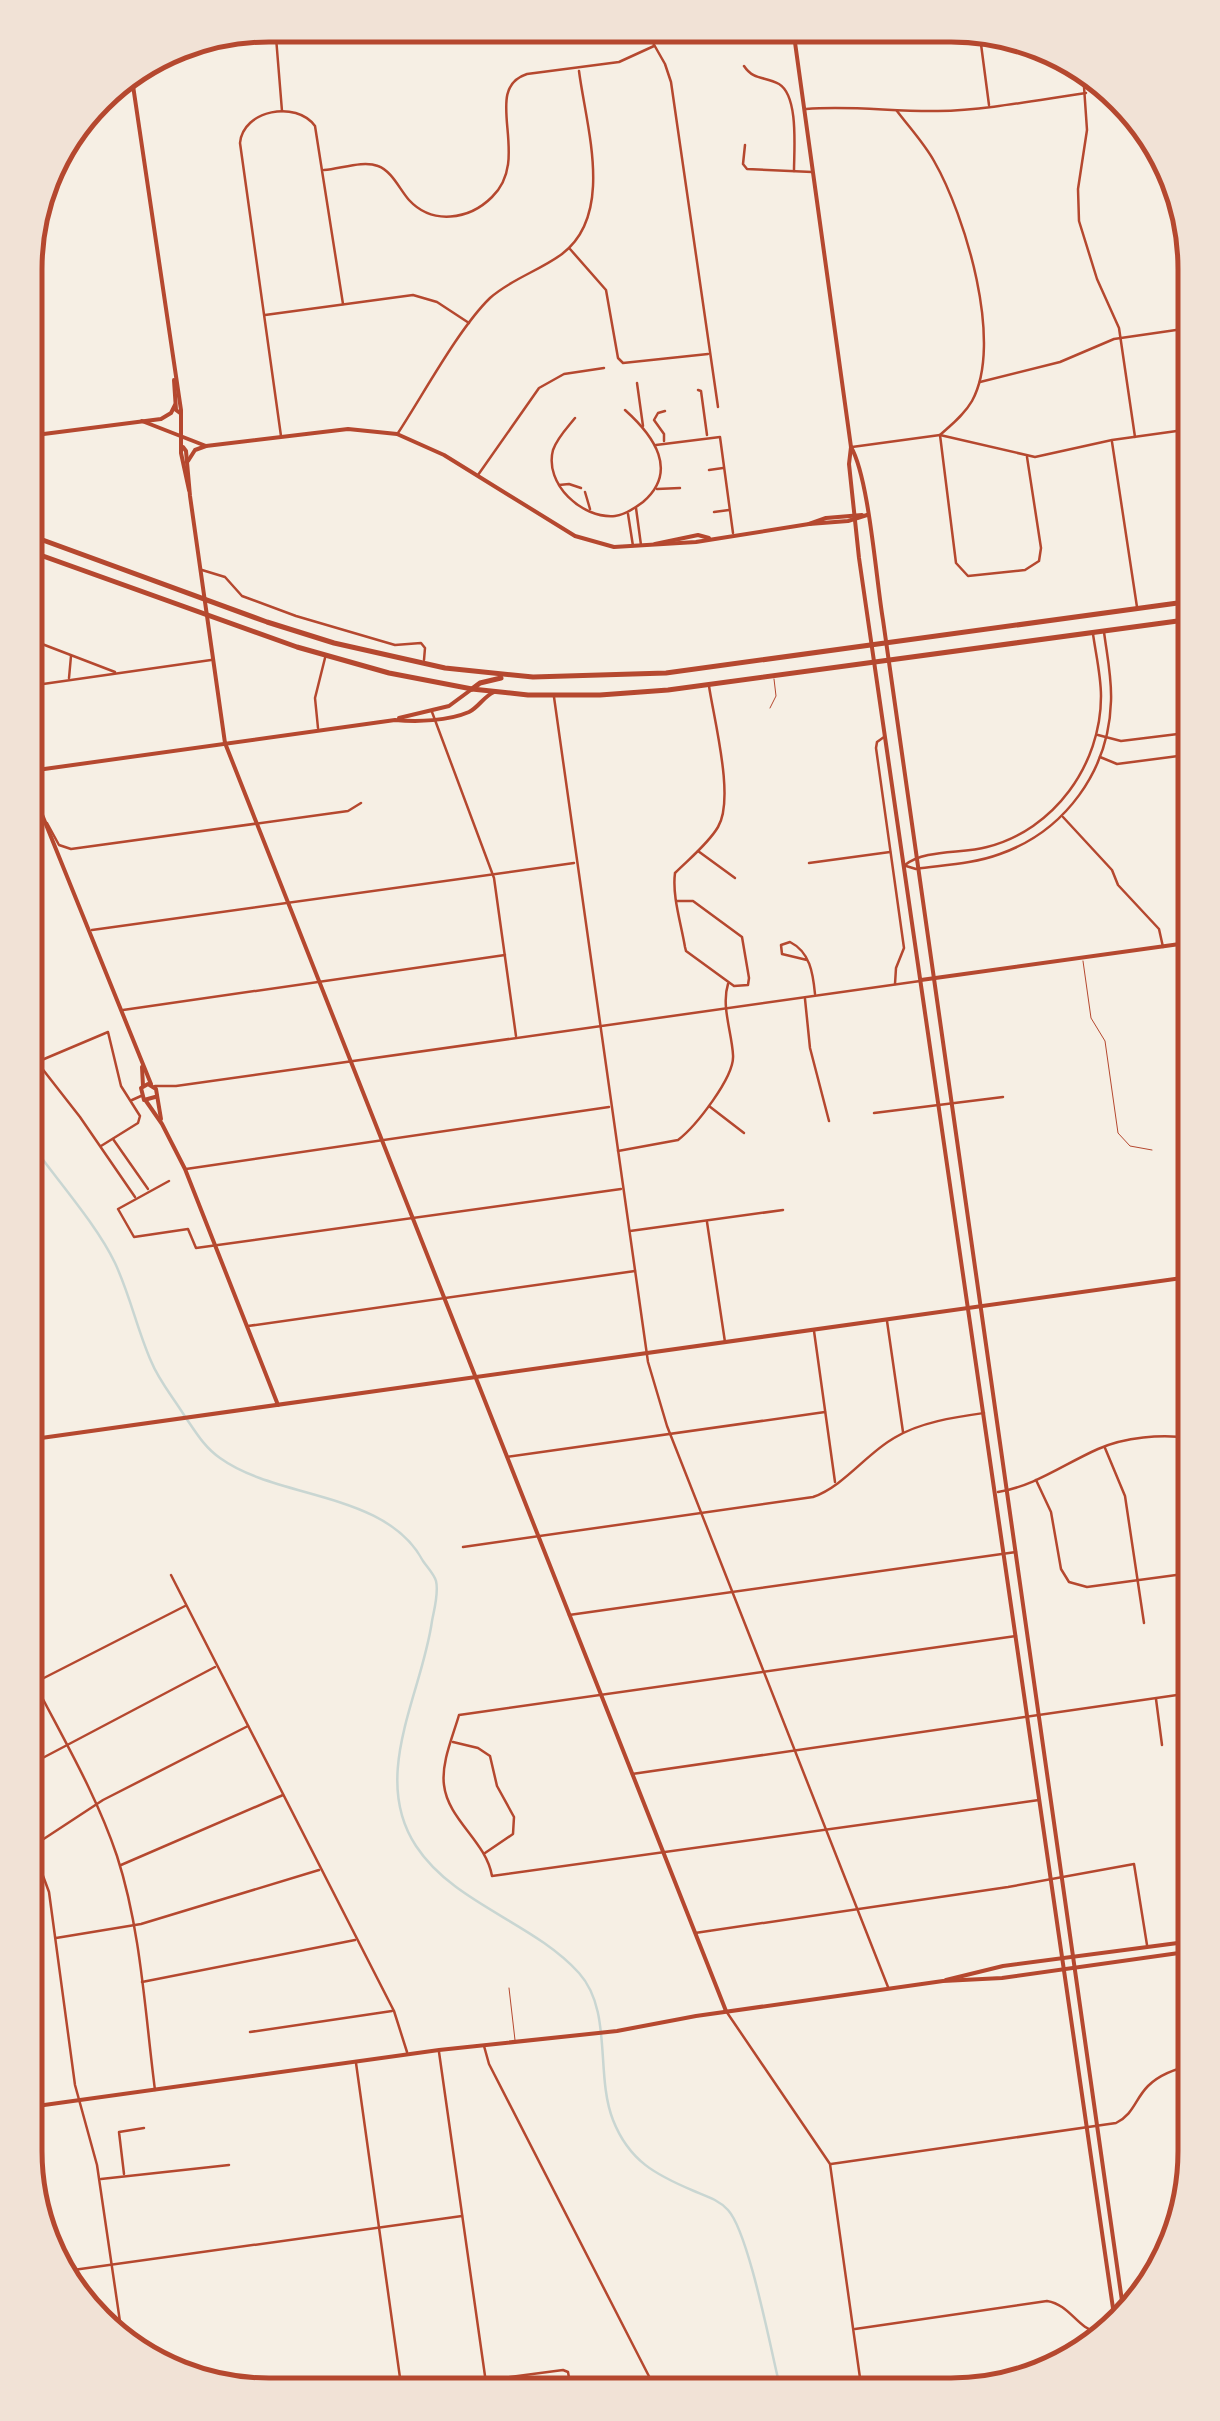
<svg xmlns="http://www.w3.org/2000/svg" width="1220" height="2421" font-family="Poppins,sans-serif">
<rect width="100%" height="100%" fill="#f6efe4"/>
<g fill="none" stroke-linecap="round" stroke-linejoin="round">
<path stroke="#c9d6d2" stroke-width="2.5" d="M32 1145C57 1180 97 1225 115 1263 130 1295 137 1329 151 1361 159 1381 173 1397 184 1415 195 1431 204 1447 220 1458 278 1500 386 1491 423 1561 427 1567 434 1574 436 1581 439 1593 434 1610 432 1621 422 1694 370 1776 416 1846 454 1904 533 1922 579 1973 613 2011 595 2074 613 2120 629 2161 656 2175 694 2191 706 2196 719 2200 728 2210 749 2233 771 2351 780 2387"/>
<g stroke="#b5482f" stroke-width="1">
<path d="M770 708 776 696 774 679"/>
<path d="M1083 961 1091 1018 1105 1041 1118 1133 1130 1146 1152 1150"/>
<path d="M1185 1955 1193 2014"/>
<path d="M509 1988 515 2040"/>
</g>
<g stroke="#b5482f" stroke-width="2.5">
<path d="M275 25 282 111"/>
<path d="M644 27 665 64 671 82 718 407"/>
<path d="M979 29 989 105"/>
<path d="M744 66C754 81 765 76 779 84 799 96 794 150 794 171"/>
<path d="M1083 72 1087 130 1078 189 1079 221 1097 279 1119 328 1135 437"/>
<path d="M806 109C851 105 894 112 938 111 987 110 1037 100 1086 93"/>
<path d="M897 111C909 127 924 143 934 161 965 215 1004 343 972 401 964 415 951 425 940 435L956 563 968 576 1025 570 1039 561 1041 548 1027 457"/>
<path d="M745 145 743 164 747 169 812 172"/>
<path d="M324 170C340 169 363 160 378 166 392 171 400 190 409 200 432 225 469 220 492 197 533 158 480 89 527 74L619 62 654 46"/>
<path d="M570 249 606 290 618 358 623 363 708 354"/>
<path d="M265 315 413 295 437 302 469 323"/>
<path d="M980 382 1060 362 1114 339 1183 329"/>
<path d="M637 383 643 426"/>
<path d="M698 390 701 391 707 435"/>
<path d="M575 418C567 428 557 438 553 450 544 484 582 519 615 516 625 515 635 508 643 502 679 471 654 436 625 410"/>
<path d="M398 433C423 395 459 328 490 298 511 279 539 271 562 254 615 214 586 126 579 71"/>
<path d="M281 436 240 143C243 110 296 100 315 126L343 304"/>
<path d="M664 441V434L654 420 658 413 665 411"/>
<path d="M1112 442 1137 607"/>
<path d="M656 445 720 437 733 533"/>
<path d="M852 447 940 435 1035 457 1112 440 1184 430"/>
<path d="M709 470 723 468"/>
<path d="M478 475 539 388 564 374 604 368"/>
<path d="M559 485 569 484 581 488"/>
<path d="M657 489 680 488"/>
<path d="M585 492 590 509"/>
<path d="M636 508 641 545"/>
<path d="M714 512 729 510"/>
<path d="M628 514 633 546"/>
<path d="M202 570 225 577 242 596 296 616 395 645 421 643 425 648 424 660"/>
<path d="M29 639 115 672"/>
<path d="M69 678 71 656"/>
<path d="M29 686 211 660"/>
<path d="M554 697 648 1362 667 1426 888 1987"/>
<path d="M432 712 494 878 516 1036"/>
<path d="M318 728 315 698 325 658"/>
<path d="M1098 735 1121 741 1186 733"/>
<path d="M884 737 877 742 876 748 904 948 896 968 895 984"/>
<path d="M1100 757 1117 764 1186 755"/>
<path d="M1063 817 1112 870 1118 885 1159 929 1163 947"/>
<path d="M47 823 59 845 71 849 348 811 361 803"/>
<path d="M698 851 735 878"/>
<path d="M809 863 890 852"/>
<path d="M905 865C925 849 962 854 987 847 1054 830 1101 765 1101 696 1101 676 1096 655 1093 634"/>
<path d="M906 866 916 869C944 865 973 864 1000 854 1065 831 1109 771 1111 701 1112 678 1107 655 1104 632"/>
<path d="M677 901H693L742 937 749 978 748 985 734 986 686 951 685 947C681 923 672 896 675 873 689 859 708 844 718 827 735 799 714 720 709 686"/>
<path d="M92 930 574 863"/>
<path d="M807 960 782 954 781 945 790 942C810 952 813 973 815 994"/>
<path d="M805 999 810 1048 829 1121"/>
<path d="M123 1010 505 955"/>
<path d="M155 1086H176L920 981"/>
<path d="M132 1100 141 1096"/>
<path d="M709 1106 744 1133"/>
<path d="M874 1113 1003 1097"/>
<path d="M1188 1115H1184L1188 1152 1178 1176 1189 1250"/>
<path d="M113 1139 148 1189"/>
<path d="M101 1146 138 1123 140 1116 121 1086 108 1032 37 1062 80 1117 135 1197"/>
<path d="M618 1151 678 1140C695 1127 735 1077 733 1055 732 1033 721 1006 728 984"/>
<path d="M186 1169 609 1107"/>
<path d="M169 1181 118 1209 134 1237 188 1229 196 1248 621 1189"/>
<path d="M707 1222 725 1342"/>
<path d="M630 1231 783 1210"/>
<path d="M887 1321 903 1432"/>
<path d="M248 1326 635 1271"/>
<path d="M814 1331 835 1482"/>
<path d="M1105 1448 1125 1496 1144 1623"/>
<path d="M507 1457 825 1412"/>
<path d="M1036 1480 1051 1512 1061 1569 1069 1582 1087 1587 1191 1573"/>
<path d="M998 1492C1035 1486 1064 1464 1098 1449 1125 1437 1161 1434 1190 1438"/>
<path d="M463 1547 813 1497C844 1486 866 1454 894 1438 920 1422 956 1417 984 1413"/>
<path d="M171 1575 394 2011 407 2052"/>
<path d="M569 1615 1016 1552"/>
<path d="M1016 1636 459 1715C453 1736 441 1763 444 1785 448 1820 486 1841 492 1876L1039 1800"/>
<path d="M36 1682 185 1606"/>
<path d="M35 1684C64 1740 97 1796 117 1856 141 1930 145 2013 155 2090"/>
<path d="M1156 1699 1162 1745"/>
<path d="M453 1742 478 1748 490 1756 497 1786 514 1817 513 1834 485 1853"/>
<path d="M35 1762 215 1667"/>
<path d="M632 1774 1191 1693"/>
<path d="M36 1844 103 1800 248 1726"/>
<path d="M36 1857 49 1892 75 2085 97 2165 123 2342"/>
<path d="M121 1865 283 1795"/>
<path d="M695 1933 1008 1887 1134 1864 1147 1945"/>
<path d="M56 1938 141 1924 319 1870"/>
<path d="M142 1982 355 1940"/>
<path d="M726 2011 830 2164 861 2385"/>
<path d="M250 2032 392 2011"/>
<path d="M484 2046 489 2064 655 2388"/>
<path d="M439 2052 487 2390"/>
<path d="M356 2063 402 2392"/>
<path d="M1180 2069 1194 2156"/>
<path d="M831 2164 1116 2123C1134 2114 1135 2099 1148 2086 1160 2074 1178 2068 1194 2065"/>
<path d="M124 2174 119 2132 144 2128"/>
<path d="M101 2179 229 2165"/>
<path d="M66 2271 462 2216"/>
<path d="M855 2329 1047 2301C1071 2305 1076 2328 1099 2333"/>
<path d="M404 2391 563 2370 568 2372 571 2389"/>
</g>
<g stroke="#b5482f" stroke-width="4">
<path d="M142 421 206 446 348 429 397 434 444 455 575 536 614 547 696 542 809 524 848 521 867 515"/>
<path d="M28 436 161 419 171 413 175 405"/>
<path d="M809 524 826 518 862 515"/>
<path d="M655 544 698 535 709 538"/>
<path d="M225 743 726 2011"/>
<path d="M30 785 151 1084"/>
<path d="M921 980 1187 943"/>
<path d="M142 1067 143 1086"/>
<path d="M155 1097 144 1100 141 1088 148 1084 156 1089 161 1119"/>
<path d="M146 1101 162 1124 185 1169 278 1405"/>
<path d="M34 1439 1189 1277"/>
</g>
<g stroke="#b5482f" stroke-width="4">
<path d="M131 72 181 410V453L189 490"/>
<path d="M174 380 176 410 180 413"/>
<path d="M183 447 186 451 190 496 225 743"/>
<path d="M188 461 195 450 206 446"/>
<path d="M399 718 449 706 472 689"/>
<path d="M30 771 395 720C418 722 448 721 469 712 479 707 483 697 494 692"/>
<path d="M946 1980 1003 1966 1193 1941"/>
<path d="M37 2106 439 2050 617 2031 696 2016 943 1981 1002 1978 1193 1951"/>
</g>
<g stroke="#b5482f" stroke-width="4">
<path d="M793 28 851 447 849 464 859 558 1115 2322"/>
<path d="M851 447C869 478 876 579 883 620L1124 2315"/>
</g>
<g stroke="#b5482f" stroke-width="5">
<path d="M29 535 267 622 334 643 445 668 533 677 666 673 1185 602"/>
<path d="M29 551 297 647 389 673 472 689 528 695H600L668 690 1185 620"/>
<path d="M472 689 480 683 501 678"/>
</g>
</g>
<path d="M0 0H1220V2421H0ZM269 42H951A227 227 0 0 1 1178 269V2151A227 227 0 0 1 951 2378H269A227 227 0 0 1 42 2151V269A227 227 0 0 1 269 42Z" fill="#f1e2d6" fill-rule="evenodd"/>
<path fill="none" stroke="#b5482f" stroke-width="5" d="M269 42H951A227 227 0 0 1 1178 269V2151A227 227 0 0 1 951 2378H269A227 227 0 0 1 42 2151V269A227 227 0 0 1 269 42Z"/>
</svg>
